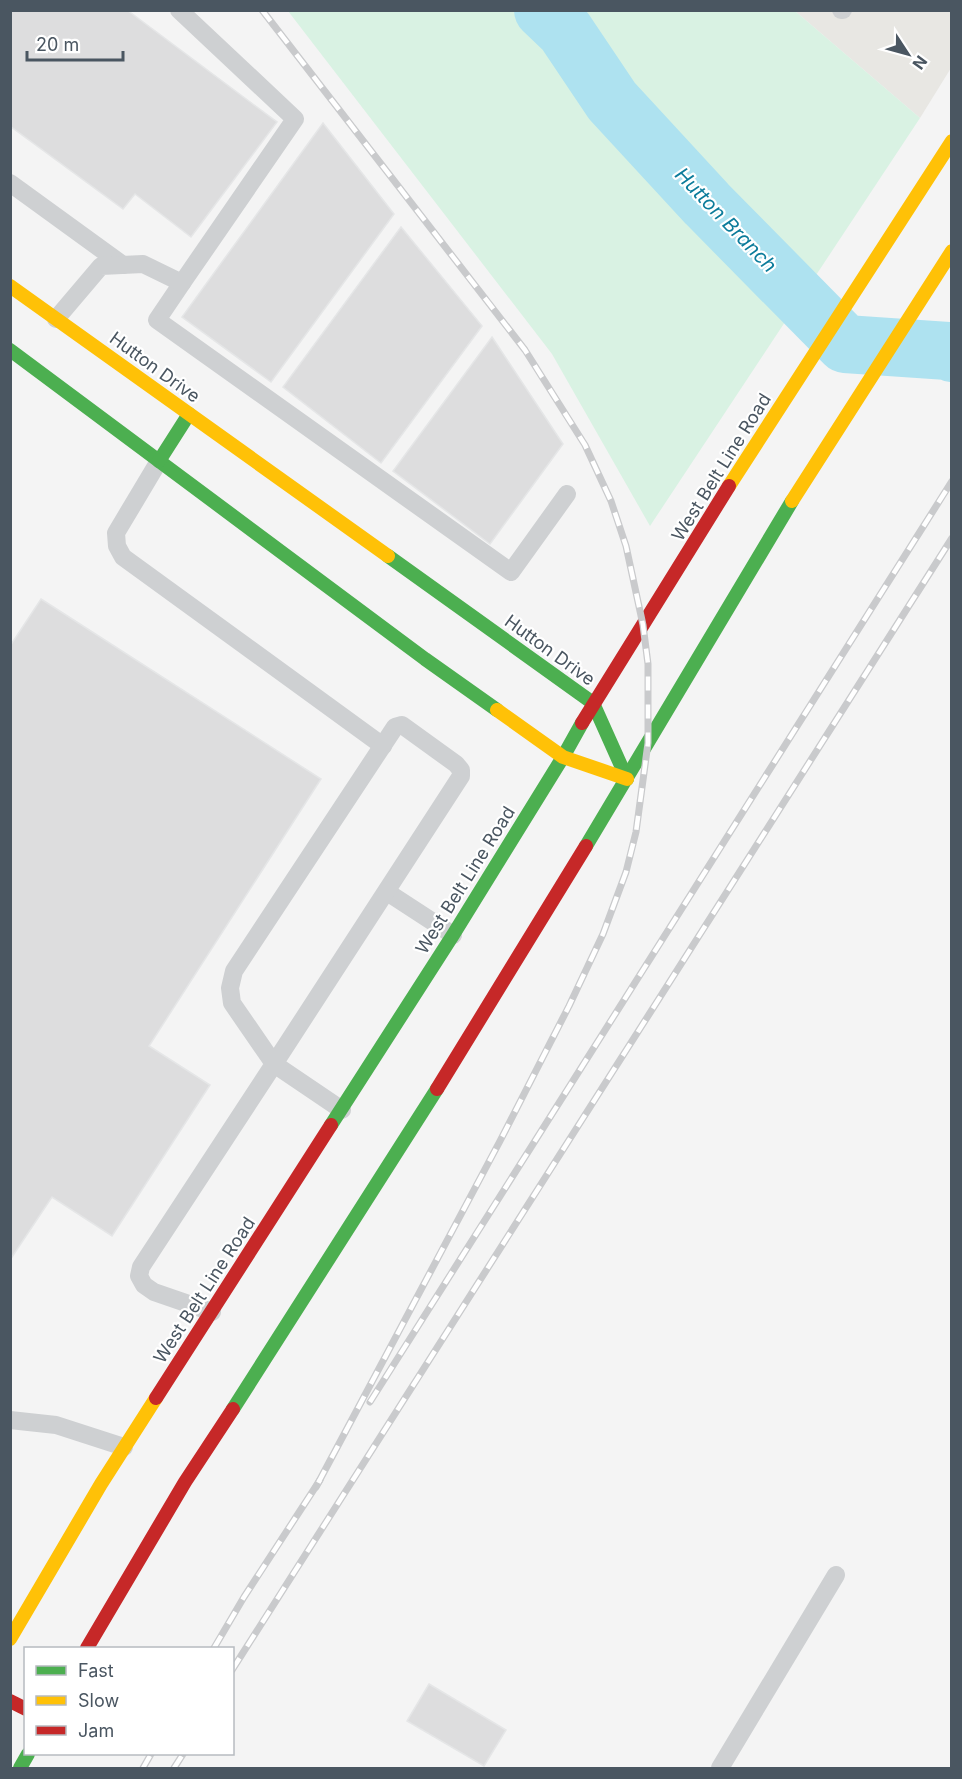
<svg xmlns="http://www.w3.org/2000/svg" width="962" height="1779" font-family="Inter,sans-serif">
<rect width="100%" height="100%" fill="#f4f4f4"/>
<path fill="#e8e7e3" d="M795 11H951V68L920 118Z"/>
<path fill="#d9f2e3" d="M288 11H795L920 118 650 526 552 354Z"/>
<g fill="none" stroke-linecap="round" stroke-linejoin="round">
<path stroke="#aee2f0" stroke-width="58" d="M543 10 565 31 612 101 707 204 845 344 948 351 952 353"/>
</g>
<g fill="#ddddde" stroke="#e5e6e7" stroke-width="1.5">
<path d="M10 10H127L277 122 191 237 135 194 123 209 10 126Z"/>
<path d="M323 123 394 214 271 382 182 317Z"/>
<path d="M401 227 482 326 381 463 283 387Z"/>
<path d="M492 337 563 444 490 544 393 471Z"/>
<path d="M41 599 321 779 149 1046 210 1085 112 1236 52 1197 10 1260V646Z"/>
<path d="M429 1684 506 1730 484 1766 407 1721Z"/>
</g>
<g fill="none" stroke-linecap="round" stroke-linejoin="round">
<g stroke="#ced0d2" stroke-width="18">
<path d="M841 10H843"/>
<path d="M10 183 123 265"/>
<path d="M182 283 157 320 511 572 567 494"/>
<path d="M56 319 101 266 143 264 182 283 295 119 179 10"/>
<path d="M159 461 116 533 117 546 123 557 383 746"/>
<path d="M387 892 453 935"/>
<path d="M212 1312 154 1292 144 1285 139 1276 141 1267 274 1064 232 1003 230 988 234 971 395 727 402 725 456 764 461 770V776L274 1064 342 1110"/>
<path d="M10 1420 56 1425 124 1447"/>
<path d="M720 1768 836 1575"/>
</g>
<g stroke="#4caf50" stroke-width="14">
<path d="M10 350 425 659 497 710"/>
<path d="M159 461 189 414"/>
<path d="M388 556 593 703 627 779"/>
<path d="M586 846 792 501"/>
<path d="M331 1125 453 935 563 757 582 723"/>
<path d="M233 1409 437 1089"/>
<path d="M20 1768 28 1754"/>
</g>
<g stroke="#ffc107" stroke-width="14">
<path d="M10 286 388 556"/>
<path d="M729 486 952 141"/>
<path d="M792 501 952 251"/>
<path d="M497 710 563 757 627 779"/>
<path d="M10 1639 101 1484 156 1398"/>
</g>
<g stroke="#c62828" stroke-width="14">
<path d="M582 723 729 486"/>
<path d="M437 1089 586 846"/>
<path d="M156 1398 331 1125"/>
<path d="M87 1648 185 1482 233 1409"/>
<path d="M10 1701 26 1709"/>
</g>
<defs>
<g id="rail">
<path d="M262 10 525 350 585 445 611 501 626 546 643 625 648 664V743L636 832 626 872 603 934 569 1006 500 1141 316 1487"/>
<path d="M370 1402 952 481"/>
<path d="M214 1648 244 1597 320 1480"/>
<path d="M232 1670 952 538"/>
<path d="M143 1768 151 1754"/>
<path d="M174 1768 183 1754"/>
</g>
</defs>
<use href="#rail" stroke="#c9cacc" stroke-width="7"/>
<use href="#rail" stroke="#fff" stroke-width="4.5" stroke-dasharray="14" stroke-linecap="butt"/>
</g>
<g text-anchor="middle" dominant-baseline="central" stroke-width="4.5" stroke-linejoin="round" paint-order="stroke">
<g font-size="18" fill="#4a5661" stroke="#fff">
<text transform="translate(155 367) rotate(36)">Hutton Drive</text>
<text transform="translate(721 467) rotate(-58)">West Belt Line Road</text>
<text transform="translate(550 650) rotate(36)">Hutton Drive</text>
<text transform="translate(465 880) rotate(-58)">West Belt Line Road</text>
<text transform="translate(204 1290) rotate(-57)">West Belt Line Road</text>
</g>
<g font-size="20" font-style="italic" fill="#0c7c9b" stroke="#fff">
<text transform="translate(726 220) rotate(46)">Hutton Branch</text>
</g>
</g>
<rect width="962" height="1779" fill="none" stroke="#4a5661" stroke-width="24"/>
<rect x="24" y="1647" width="210" height="108" fill="#ffffff" stroke="#b7bbc0" stroke-width="1.5"/>
<rect x="36" y="1666" width="30" height="9" fill="#4caf50" stroke="#b7bbc0" stroke-width="1.5"/>
<text x="78" y="1677" font-size="18" fill="#4a5661">Fast</text>
<rect x="36" y="1696" width="30" height="9" fill="#ffc107" stroke="#b7bbc0" stroke-width="1.5"/>
<text x="78" y="1707" font-size="18" fill="#4a5661">Slow</text>
<rect x="36" y="1726" width="30" height="9" fill="#c62828" stroke="#b7bbc0" stroke-width="1.5"/>
<text x="78" y="1737" font-size="18" fill="#4a5661">Jam</text>
<g transform="translate(908 54) rotate(126)" stroke="#ffffff" stroke-width="4.5" paint-order="stroke">
<path d="M0-4.5L10 22L0 15L-10 22Z" fill="#4a5661"/>
<text y="-9" font-size="16" font-weight="bold" text-anchor="middle" fill="#4a5661">N</text>
</g>
<path d="M27 51v9h96v-9" fill="none" stroke="#4a5661" stroke-width="3"/>
<text x="36" y="51" font-size="18" fill="#4a5661" stroke="#ffffff" stroke-width="4.5" paint-order="stroke">20 m</text>
</svg>
